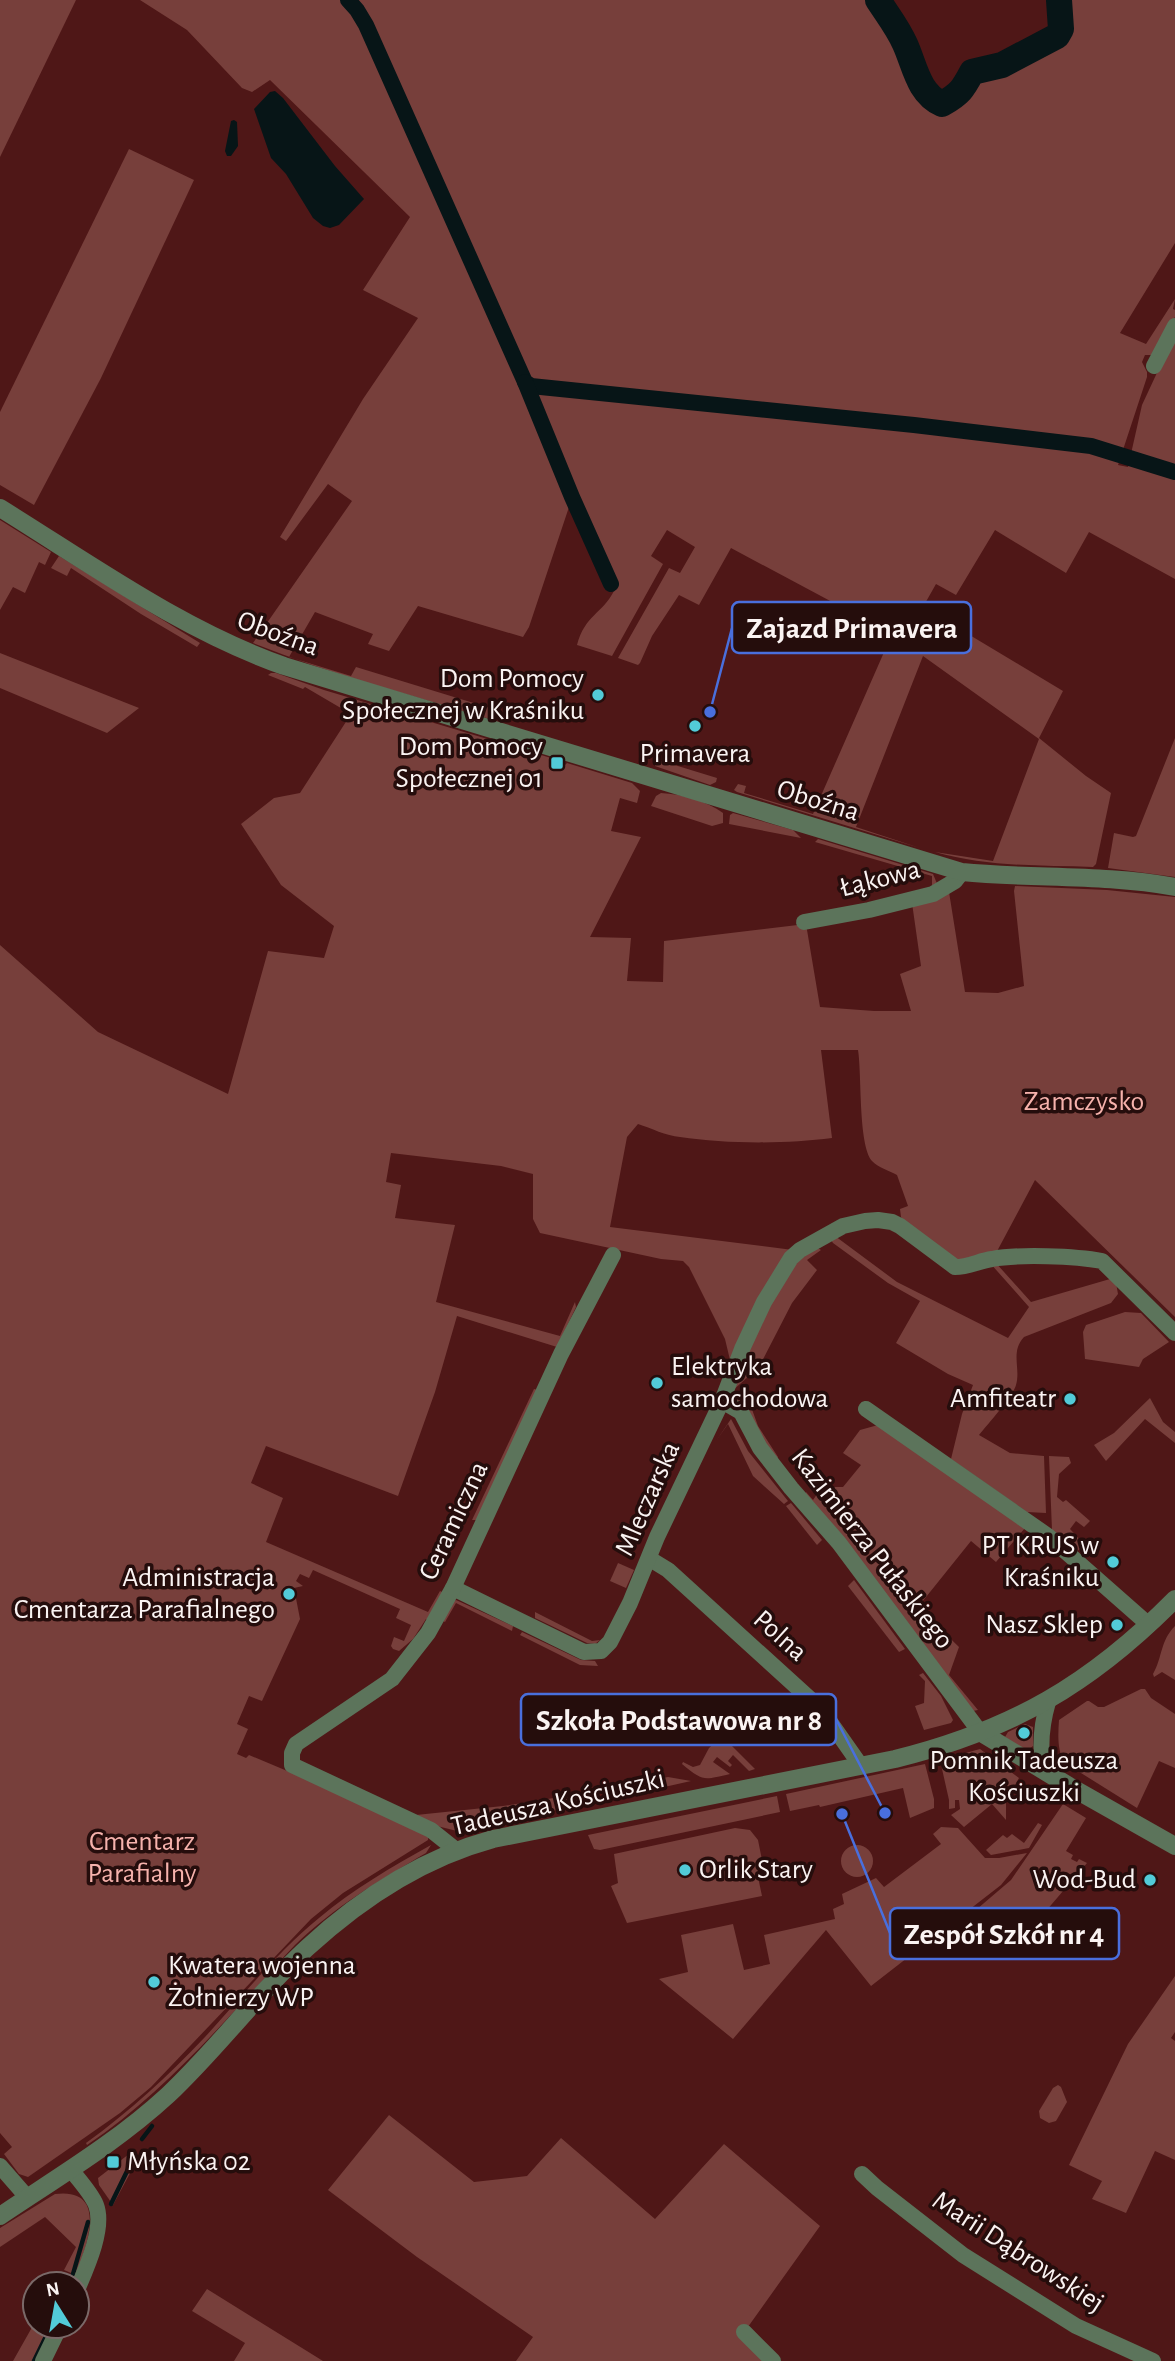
<svg xmlns="http://www.w3.org/2000/svg" width="1175" height="2361" font-family="'Alegreya Sans',sans-serif">
<rect width="100%" height="100%" fill="#4f1717"/>
<g fill="#773f3b">
<path d="M0 0H76L0 157Z"/>
<path d="M140 0H881L904 41 923 89 932 99 942 104C960 94 963 89 972 72L1002 65 1057 36 1061 29 1059 0H1175V243L1120 333 1146 344 1175 299 1173 309 1175 310V317L1153 355H1145L1142 362 1147 372V377L1118 465 1128 467 1142 405 1175 334V579L1089 532 1066 573 995 530 956 595 936 584 923 607 1063 691 1039 738 1086 776 1111 793 1096 864 1093 867C1039 865 987 867 935 852L993 861 1039 739 923 656 856 827 920 848 737 792 734 790 738 784 746 786 744 793 813 814 892 634 731 548 699 605 679 595 652 636 640 663 638 665 618 658 669 568 680 573 695 547 667 530 651 556 663 564 612 656 577 645C585 615 602 614 614 591L572 498 529 627 523 637 418 606 389 651 368 644 373 634 315 612 289 657 351 676 356 667 503 712 501 717 490 719C411 695 330 674 253 643L352 501 328 484 286 541 280 537 363 399 418 318 363 290 410 217 270 80 252 92 242 88 187 30Z"/>
<path d="M129 149 194 180 101 378 34 505 0 485V412Z"/>
<path d="M0 520 51 552 45 565 39 562 25 593 13 587 0 610Z"/>
<path d="M59 556 200 643 197 647 141 614 71 568 67 576 51 568Z"/>
<path d="M0 653 139 708 107 733 0 688Z"/>
<path d="M271 673H276L324 690 551 758 550 763 563 767 567 763 632 783 640 791 637 803 620 798 611 831 641 837 590 937 631 938 627 981 663 982 664 941 806 924 820 1007 874 1011H911L900 974 921 966 912 903 949 892 965 992 998 993 1024 986 1014 891 1015 886 1107 890 1175 897V1317L1035 1180 995 1255 960 1263 908 1230 901 1217 900 1209 908 1206 897 1175C888 1170 879 1168 872 1161 858 1144 862 1074 858 1050H821L832 1138C786 1144 726 1144 680 1137 666 1136 651 1128 638 1124L627 1137 610 1227 793 1250 730 1360 725 1339 689 1267 683 1261 661 1259 540 1233 533 1219V1174L501 1166 391 1153 386 1182 401 1185 395 1218 455 1225 436 1302 560 1336 575 1302 576 1307 557 1347 457 1316 435 1392 398 1496 266 1446 251 1483 283 1498 266 1542 428 1612 440 1591 444 1593 429 1621 426 1619 413 1639 399 1651 393 1649 391 1646 394 1637 404 1641 411 1625 396 1618 400 1609 313 1570 309 1578 300 1574 296 1581 303 1586 294 1588 300 1619 262 1701 249 1696 237 1724 248 1729 237 1754 246 1758 249 1755 292 1773 428 1835V1840L343 1893 311 1919 151 2087 120 2113 28 2177 19 2174 4 2154 12 2147 0 2133V945L98 1032 228 1094 268 951 324 958 334 926 281 885 241 824 274 798 300 793 351 714 305 687 303 689 268 675Z"/>
<path d="M1175 738V877L1108 868 1114 833 1133 837 1136 836Z"/>
<path d="M655 759 717 778 716 782 710 785 655 766Z"/>
<path d="M661 793C681 794 707 801 723 813V823L712 826 651 806 656 796Z"/>
<path d="M733 813 793 830 801 838 729 824 730 815Z"/>
<path d="M818 839 933 874 938 886 932 892V876L815 842Z"/>
<path d="M835 1236 897 1282 1008 1338 1029 1307 990 1263 995 1262 1031 1302 1110 1279 1116 1283 1118 1294 1111 1303 1024 1337C1010 1352 1021 1368 1016 1385 1014 1395 987 1425 979 1435L1010 1453 1044 1456 1046 1513 1027 1512 951 1459 962 1414 973 1385 948 1374 896 1343 920 1301 888 1283 833 1243 831 1240Z"/>
<path d="M816 1247 821 1250 807 1260 817 1270 792 1303 759 1367 731 1392 749 1401 758 1426 778 1457 777 1459 756 1433 745 1409 732 1400 729 1394C746 1348 770 1271 816 1247Z"/>
<path d="M1125 1312 1141 1313 1169 1342 1143 1359 1139 1367 1085 1359 1083 1332 1086 1325Z"/>
<path d="M534 1389 538 1390 477 1520H472Z"/>
<path d="M1150 1398 1163 1422 1175 1432V1443L1145 1419 1106 1461 1094 1445 1114 1433Z"/>
<path d="M731 1419 748 1451 788 1501 784 1504 753 1476 728 1424 716 1441Z"/>
<path d="M878 1425 1025 1528 996 1562 971 1541 918 1607 959 1647 949 1675 978 1710 973 1711 805 1494 806 1492 813 1500 822 1487H843L861 1465 843 1453 860 1430Z"/>
<path d="M1049 1456 1069 1457 1071 1463 1059 1474 1057 1497 1063 1502 1066 1500 1090 1521 1084 1527 1076 1521 1070 1529 1083 1543V1547L1077 1551 1052 1530Z"/>
<path d="M791 1503 822 1540 817 1545 786 1506Z"/>
<path d="M618 1563 634 1570 626 1588 610 1581Z"/>
<path d="M854 1580 905 1649 899 1652 848 1586Z"/>
<path d="M456 1600 513 1626 512 1631 456 1603 445 1622 443 1621 453 1601Z"/>
<path d="M535 1612 592 1641 600 1640 595 1644 587 1643 535 1618Z"/>
<path d="M1175 1626V1680L1162 1672 1154 1677 1153 1674C1163 1656 1160 1641 1175 1626Z"/>
<path d="M522 1632 581 1660 595 1661 598 1666 580 1665 520 1635Z"/>
<path d="M923 1673 941 1696 953 1720 951 1723 924 1730 915 1706 924 1703 925 1681 919 1675Z"/>
<path d="M1141 1689H1145L1151 1698 1175 1714V1768L1159 1761 1137 1808 1065 1763C1057 1751 1058 1735 1059 1720L1087 1701H1089L1098 1707H1104Z"/>
<path d="M1025 1724 1033 1727V1746L1028 1750H1024L1005 1737 1008 1732Z"/>
<path d="M722 1736 755 1769 749 1771 733 1755 728 1761 732 1765 730 1767 717 1757 713 1762 730 1774C703 1780 704 1782 682 1764L683 1762 693 1767 700 1765 709 1748Z"/>
<path d="M980 1749 1019 1778 1006 1801V1820L992 1804 964 1827 951 1815 960 1809 959 1800H955V1808L949 1809V1800L940 1760Z"/>
<path d="M925 1764 934 1799V1808L910 1818 903 1788 820 1807 819 1805 790 1811 786 1794Z"/>
<path d="M668 1777 691 1781 611 1799 609 1789Z"/>
<path d="M598 1791 600 1801 457 1831 437 1826 416 1815 503 1806Z"/>
<path d="M777 1796 780 1812 600 1850 594 1849 588 1835Z"/>
<path d="M1063 1804 1086 1818 1066 1851 1073 1855 1071 1859 1077 1862 1079 1859 1087 1863 1004 1960 997 1955 1004 1947 970 1915 1011 1880Z"/>
<path d="M1038 1823 1042 1825 1029 1848 991 1855 986 1850 1003 1835 1007 1838 1012 1834 1024 1843Z"/>
<path d="M941 1827 958 1828 985 1858H999L1027 1853 1001 1885 871 1986 826 1930 733 2039 659 1979 688 1972 681 1935 733 1924 744 1970 770 1964 764 1935 835 1919 833 1909 844 1904 842 1894 876 1878 884 1887 941 1844 933 1834Z"/>
<path d="M735 1828 750 1830 758 1840 765 1875 758 1877 762 1896 627 1923 611 1886 618 1883 614 1854Z"/>
<path d="M431 1845 426 1853C380 1880 334 1907 295 1945 281 1959 269 1974 255 1989 203 2045 151 2102 87 2145L86 2143C130 2111 167 2077 205 2037 242 1997 277 1952 319 1918 353 1889 392 1867 431 1845Z"/>
<circle cx="857" cy="1861" r="16"/>
<path d="M1175 1976V2032L1171 2038 1175 2041V2160L1155 2151 1126 2213 1092 2199 1102 2181 1069 2165 1128 2044Z"/>
<path d="M1058 2085 1061 2087 1067 2102 1056 2121 1049 2123 1040 2118 1039 2111 1053 2088Z"/>
<path d="M389 2115 474 2182 527 2176 561 2138 655 2219 724 2144 820 2226 740 2338 763 2361H516L533 2337 417 2257 328 2190Z"/>
<path d="M129 2154 136 2162 113 2205 99 2185 98 2178Z"/>
<path d="M55 2194C110 2187 86 2248 76 2275L64 2270 76 2247 45 2217 0 2247V2228Z"/>
<path d="M207 2289 323 2361H234L245 2343 192 2311Z"/>
<path d="M35 2322V2326H53L36 2361H13Z"/>
</g>
<g fill="#071517">
<path d="M275 91 283 98 335 166 364 199 339 225 330 228 323 226 313 218 286 174 271 158 254 109 270 92Z"/>
<path d="M234 120 237 122 238 146 231 156H227L225 151 231 121Z"/>
</g>
<g fill="none" stroke-linecap="round" stroke-linejoin="round">
<g stroke="#071517" stroke-width="4.5">
<path d="M142 2139 152 2126"/>
<path d="M111 2204 133 2159"/>
<path d="M73 2274 88 2222"/>
<path d="M34 2361 51 2326"/>
</g>
<g stroke="#071517" stroke-width="16">
<path d="M348 0 357 10 366 25 525 382 531 386 914 425 1091 446 1175 472"/>
<path d="M525 382 572 497 611 584"/>
</g>
<path stroke="#071517" stroke-width="26" d="M878 0C887 14 898 28 905 44 915 66 918 93 942 104 960 94 963 89 972 72L1002 65 1057 36 1061 29 1059 0"/>
<g stroke="#5c745b" stroke-width="16">
<path d="M1154 366 1175 326"/>
<path d="M804 922 869 910 933 894 955 881 962 872"/>
<path d="M722 1401 741 1412 760 1448 791 1488 839 1543 980 1732"/>
<path d="M866 1409 1048 1536 1149 1625"/>
<path d="M650 1559 668 1570 821 1709 861 1766"/>
<path d="M453 1588 584 1652 601 1651 610 1642 630 1603 657 1537 722 1401 742 1349 764 1302 791 1258 800 1250 843 1226 865 1221 878 1220 892 1222 900 1226 955 1267C968 1267 979 1261 992 1259 1018 1254 1076 1256 1102 1261L1175 1333"/>
<path d="M1044 1771C1039 1747 1041 1726 1048 1702"/>
<path d="M456 1850 431 1830 292 1765V1753L296 1744 392 1679 428 1633 453 1588 561 1354 613 1255"/>
<path d="M0 2166 27 2197"/>
<path d="M71 2170C79 2180 91 2193 96 2205 105 2228 86 2269 77 2290"/>
<path d="M862 2174 877 2188 963 2255 1076 2326 1153 2361"/>
<path d="M744 2332 773 2361"/>
<path d="M43 2361 60 2326"/>
</g>
<g stroke="#5c745b" stroke-width="18">
<path d="M0 508C92 565 182 630 284 666L962 872C1033 879 1104 874 1175 887"/>
<path d="M980 1732 1069 1786 1175 1846"/>
<path d="M0 2216C58 2177 117 2142 168 2095 217 2049 257 1994 307 1948 359 1900 423 1858 493 1839L895 1759C1012 1730 1091 1684 1175 1599"/>
</g>
</g>
<g fill="#52cbd8" stroke="#250d0c" stroke-width="2.5">
<circle cx="598" cy="695" r="7"/>
<circle cx="695" cy="726" r="7"/>
<rect x="550" y="756" width="14" height="14" rx="3.5"/>
<circle cx="657" cy="1383" r="7"/>
<circle cx="1070" cy="1399" r="7"/>
<circle cx="1113" cy="1562" r="7"/>
<circle cx="289" cy="1594" r="7"/>
<circle cx="1117" cy="1625" r="7"/>
<circle cx="1024" cy="1733" r="7"/>
<circle cx="685" cy="1870" r="7"/>
<circle cx="1150" cy="1880" r="7"/>
<circle cx="154" cy="1982" r="7"/>
<rect x="106" y="2155" width="14" height="14" rx="3.5"/>
</g>
<g text-anchor="middle" dominant-baseline="central" stroke-width="7" stroke-linejoin="round" paint-order="stroke">
<g font-size="28" fill="#faf3f2" stroke="#250d0c">
<text transform="translate(278 634) rotate(20)">Oboźna</text>
<text transform="translate(818 801) rotate(17)">Oboźna</text>
<text transform="translate(880 879) rotate(-14)">Łąkowa</text>
<text transform="translate(648 1499) rotate(-66)">Mleczarska</text>
<text transform="translate(454 1521) rotate(-65)">Ceramiczna</text>
<text transform="translate(872 1549) rotate(52)">Kazimierza Pułaskiego</text>
<text transform="translate(780 1636) rotate(42)">Polna</text>
<text transform="translate(558 1803) rotate(-13)">Tadeusza Kościuszki</text>
<text transform="translate(1018 2252) rotate(33)">Marii Dąbrowskiej</text>
</g>
<g font-size="28" fill="#faf3f2" stroke="#250d0c" text-anchor="end">
<text x="584" y="679">Dom Pomocy<tspan x="584" dy="32">Społecznej w Kraśniku</tspan></text>
<text x="543" y="747">Dom Pomocy<tspan x="543" dy="32">Społecznej 01</tspan></text>
<text x="695" y="754" text-anchor="middle">Primavera</text>
<text x="671" y="1367" text-anchor="start">Elektryka<tspan x="671" dy="32">samochodowa</tspan></text>
<text x="1056" y="1399">Amfiteatr</text>
<text x="1099" y="1546">PT KRUS w<tspan x="1099" dy="32">Kraśniku</tspan></text>
<text x="275" y="1578">Administracja<tspan x="275" dy="32">Cmentarza Parafialnego</tspan></text>
<text x="1103" y="1625">Nasz Sklep</text>
<text x="1024" y="1761" text-anchor="middle">Pomnik Tadeusza<tspan x="1024" dy="32">Kościuszki</tspan></text>
<text x="699" y="1870" text-anchor="start">Orlik Stary</text>
<text x="1136" y="1880">Wod-Bud</text>
<text x="168" y="1966" text-anchor="start">Kwatera wojenna<tspan x="168" dy="32">Żołnierzy WP</tspan></text>
<text x="127" y="2162" text-anchor="start">Młyńska 02</text>
</g>
<g font-size="28" fill="#f6b2ac" stroke="#250d0c">
<text x="1084" y="1102">Zamczysko</text>
<text x="142" y="1842">Cmentarz<tspan x="142" dy="32">Parafialny</tspan></text>
</g>
</g>
<path fill="none" stroke="#496fdd" stroke-width="2.5" d="M710 712L732 628M885 1813L836 1719M842 1814L890 1933"/>
<g fill="#496fdd" stroke="#250d0c" stroke-width="2.5">
<circle cx="710" cy="712" r="7"/>
<circle cx="885" cy="1813" r="7"/>
<circle cx="842" cy="1814" r="7"/>
</g>
<g fill="#250d0c" stroke="#496fdd" stroke-width="2.5">
<rect x="732" y="602" width="239" height="51" rx="7"/>
<rect x="521" y="1694" width="315" height="51" rx="7"/>
<rect x="890" y="1908" width="229" height="51" rx="7"/>
</g>
<g font-size="30" text-anchor="middle" font-weight="bold" fill="#faf3f2">
<text x="852" y="638">Zajazd Primavera</text>
<text x="679" y="1730">Szkoła Podstawowa nr 8</text>
<text x="1004" y="1944">Zespół Szkół nr 4</text>
</g>
<g transform="translate(56 2305) rotate(349)"><circle r="33" fill="#250d0c" stroke="#7a6968" stroke-width="2"/>
<path d="M0-5L12 26L0 18L-12 26Z" fill="#52cbd8"/>
<text y="-10" font-size="19" font-weight="bold" text-anchor="middle" fill="#faf3f2">N</text>
</g>
</svg>
